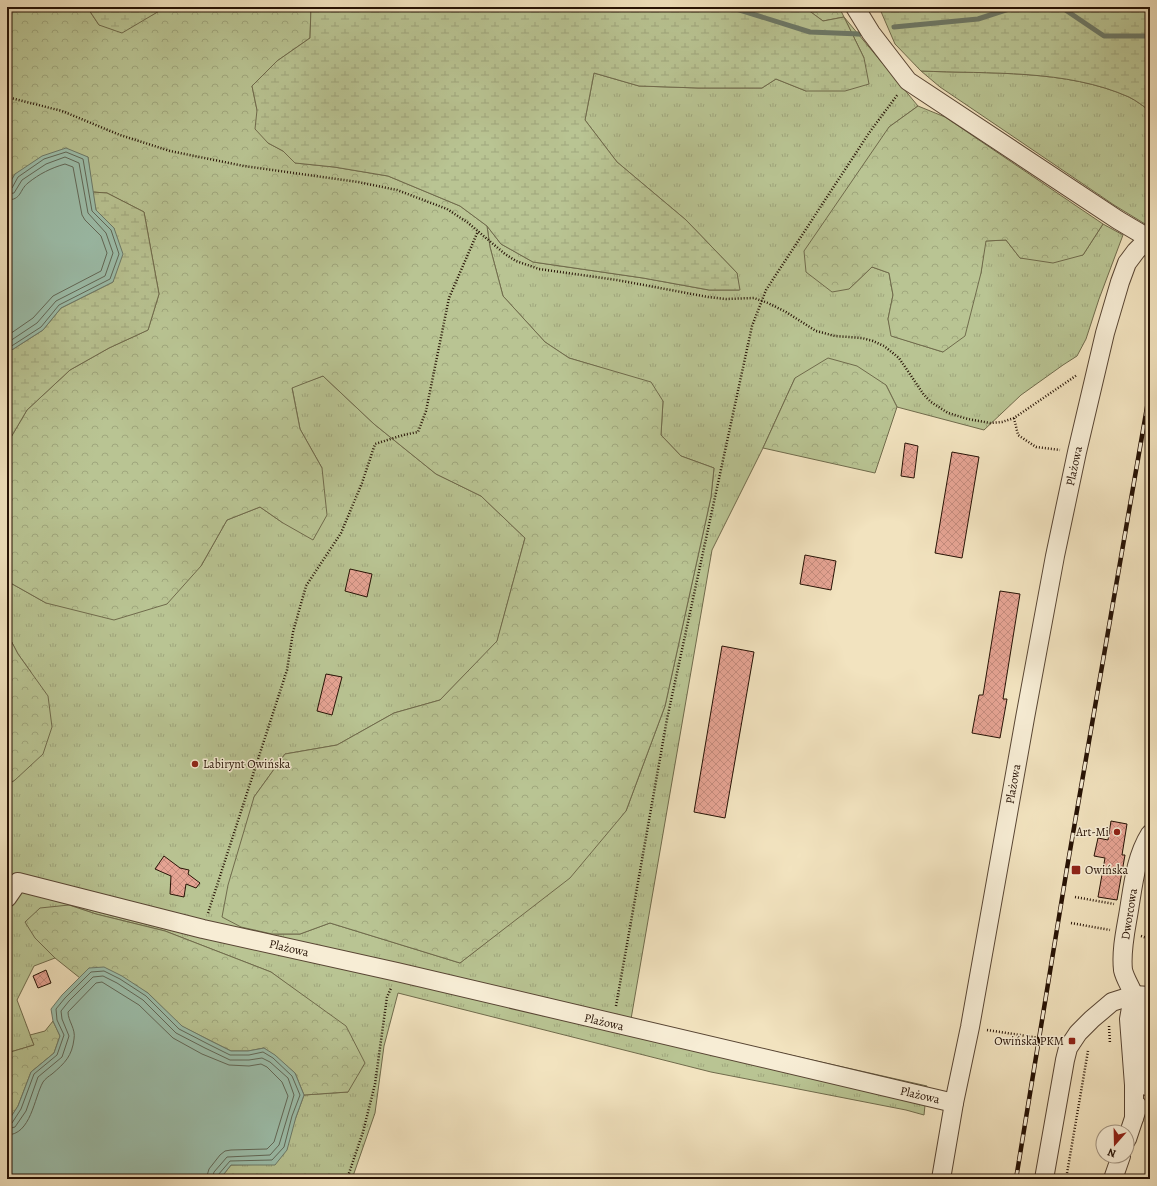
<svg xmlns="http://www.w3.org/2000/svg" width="1157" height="1186" font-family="Alegreya,serif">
<defs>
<pattern id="grass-tufts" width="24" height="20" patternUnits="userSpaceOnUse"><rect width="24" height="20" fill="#b9c493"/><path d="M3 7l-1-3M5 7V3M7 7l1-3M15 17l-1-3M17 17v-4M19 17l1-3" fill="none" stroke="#9fa77d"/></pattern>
<pattern id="forest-crowns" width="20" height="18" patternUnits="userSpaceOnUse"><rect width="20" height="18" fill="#b9c493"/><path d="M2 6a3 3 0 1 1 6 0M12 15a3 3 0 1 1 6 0" fill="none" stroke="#9fa77d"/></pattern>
<pattern id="wetland-marsh" width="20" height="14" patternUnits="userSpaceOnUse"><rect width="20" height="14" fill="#b9c493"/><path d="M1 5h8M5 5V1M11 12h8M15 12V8" fill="none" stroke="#9fa77d"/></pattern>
<pattern id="building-cross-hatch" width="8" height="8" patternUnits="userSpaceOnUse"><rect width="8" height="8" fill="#e6a494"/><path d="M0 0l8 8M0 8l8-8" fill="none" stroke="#c58c7e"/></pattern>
</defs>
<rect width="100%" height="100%" fill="#f2e3bf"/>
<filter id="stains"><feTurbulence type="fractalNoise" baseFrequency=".005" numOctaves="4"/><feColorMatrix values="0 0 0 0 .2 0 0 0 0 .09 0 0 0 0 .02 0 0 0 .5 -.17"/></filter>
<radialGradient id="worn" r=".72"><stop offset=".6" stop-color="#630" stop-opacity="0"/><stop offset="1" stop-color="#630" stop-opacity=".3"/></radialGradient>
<g fill="url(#grass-tufts)" stroke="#706b4c">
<path d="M844 17 918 106 889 127 849 289 872 267 889 273 893 295 888 319 892 336 943 352 981 273 985 241 1006 240 1020 258 1083 255 1103 224 1123 235 1099 299 1086 339 1077 356 1063 365 1021 395 984 430 897 407 886 385 795 378 763 448 712 550 631 1019 927 1086 924 1115 906 1110 711 1072 398 993 384 1046 375 1113 352 1179H220L231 1165 275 1164 296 1117 304 1095 348 1092 304 997 271 972 165 931 96 914 69 905 35 938 55 958 34 966 17 1000 34 1045 7 1053V785L15 780 31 672 18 654 7 633V581L46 603 201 566 227 520 260 507 283 523 322 468 300 429 292 387 323 376 374 424 436 474 481 496 525 538 497 642 440 700 394 713 337 745 285 754 254 797 241 927 272 934H300L330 923 460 963 508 925 626 811 665 706 711 497 714 468 681 456 661 435 663 401 599 367 569 358 545 342 503 296 490 247 487 226 501 244 533 262 643 278 709 290H739L737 273 686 220 617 162 585 120 594 73 639 86 698 88H762L776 79 806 91 864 58Z"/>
<path d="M921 71C989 74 1066 69 1129 97 1137 101 1143 106 1150 111V227L1114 205 940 87Z"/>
</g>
<g fill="url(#forest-crowns)" stroke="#706b4c">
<path d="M7 7H87L99 25 152 15 166 7H311L310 38 277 61 252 86 257 110 268 143 283 151 295 163 334 167 388 176 460 206 487 226 490 247 503 296 545 342 569 358 651 382 663 401 661 435 681 456 714 468 711 497 665 706 626 811 570 878 460 963 330 923 300 934H272L241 927 222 917 228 885 254 797 285 754 337 745 394 713 440 700 497 641 525 538 481 496 436 474 374 424 323 376 292 388 300 429 322 468 327 515 313 540 283 523 260 507 227 520 201 566 167 604 114 620 46 603 7 581V444L27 410 70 370 109 348 148 330 159 294 144 212 107 193 92 192 88 157 15 174 7 188Z"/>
<path d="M804 7H839L844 17 823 21Z"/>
<path d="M918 106 945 117 1103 224 1083 255 1053 263 1020 258 1006 240 986 241 981 273 965 336 943 352 891 336 888 319 893 295 889 273 872 267 849 289 832 292 806 272 804 251 889 127Z"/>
<path d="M828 358 857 366 886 385 897 407 875 473 763 448 795 378Z"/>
<path d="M7 633 18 654 48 696 52 727 43 754 15 780 7 785Z"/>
<path d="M69 905 96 914 165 931 271 972 346 1026 365 1063 348 1092 304 1095 295 1073 264 1048 248 1051H231L181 1026 148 993 89 968 80 978 55 958 35 938 25 922 40 908Z"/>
<path d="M53 1021 60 1036 54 1053 31 1072 18 1106 7 1123V1053L34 1045 30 1035 45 1031Z"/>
</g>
<g fill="url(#wetland-marsh)" stroke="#706b4c">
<path d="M87 7H166L122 33 99 25Z"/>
<path d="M311 7H804L823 21 844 17 864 58 869 84 845 91H806L776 79 762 88H698L639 86 594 73 585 120 617 162 686 220 737 273 740 290H709L643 278 533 262 501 244 487 226 460 206 388 176 334 167 295 163 283 151 268 143 255 129 257 110 252 86 277 61 310 38Z"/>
<path d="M879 7H1150V111C1143 106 1137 101 1129 97 1066 69 989 74 921 71L895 44Z"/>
<path d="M92 192 107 193 144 212 159 294 148 330 109 348 70 370 27 410 7 444V353L43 330 61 308 113 282 114 228 96 210Z"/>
</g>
<g fill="#9cbfac" stroke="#6d7a69">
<path d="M66 148 88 157 96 210 114 228 123 254 113 282 61 308 43 330 7 353V188L15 174 42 156Z"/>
<path d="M104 967 122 976 148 993 182 1026 209 1040 231 1051H248L264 1048 275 1055 295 1073 304 1095 296 1117 287 1150 275 1165H231L220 1179H7V1123L18 1106 31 1072 54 1053 60 1036 53 1021 51 1009 62 995 89 968Z"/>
</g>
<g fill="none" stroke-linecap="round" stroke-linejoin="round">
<g stroke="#616858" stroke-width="1">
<path d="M7 189 12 188 18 177 44 159 66 152 83 159 92 211 111 230 119 254 110 279 59 305 41 327 7 349"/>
<path d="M7 194 14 193 22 180 46 164 65 157 79 163 88 213 106 233 113 253 105 276 56 301 37 323 7 343"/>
<path d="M7 200C22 200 19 190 28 183 39 174 51 168 65 164L73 167 82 215 85 220 101 236 107 253 101 271 53 296 33 318 7 336"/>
<path d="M7 1124 12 1123 21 1109 34 1074 57 1055 64 1035 57 1020 56 1009 65 998 91 972 104 971 120 979 146 996 179 1029 208 1044 230 1055H249L263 1052 273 1058 292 1076 300 1095 292 1116 284 1147 272 1160 230 1161 218 1175 217 1179"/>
<path d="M7 1129 15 1127 26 1111 38 1077 62 1057 69 1036 62 1019 61 1011 69 1001 93 977 103 976 117 983 143 1000 176 1033 205 1048 230 1060H249L262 1058 270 1062 288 1078 294 1095 279 1145 270 1155 227 1157 214 1172 212 1179"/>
<path d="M7 1135C31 1135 34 1098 43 1082 45 1079 49 1076 52 1074 65 1063 72 1056 74 1039 76 1029 68 1021 68 1012L96 983 102 982 139 1005 173 1038 202 1054 229 1065 249 1066 261 1064 267 1067 282 1082 288 1096 274 1142 267 1149 231 1150 225 1151 220 1155 209 1169 206 1179"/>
</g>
<g stroke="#6d7a69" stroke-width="5">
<path d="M730 7 810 32 860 34"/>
<path d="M1049 7 1064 9 1104 36H1150"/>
<path d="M894 27 978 19 1015 7"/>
</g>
</g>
<g fill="url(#building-cross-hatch)" stroke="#261205">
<path d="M905 443 918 446 914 478 901 476Z"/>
<path d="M952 452 979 457 962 558 935 553Z"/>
<path d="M805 555 836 561 831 590 800 584Z"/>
<path d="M350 569 372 574 367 597 345 591Z"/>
<path d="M1000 591 1020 594 1003 699H1007L1000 738 972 733 979 695H983Z"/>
<path d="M722 646 754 652 725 818 694 812Z"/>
<path d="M326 674 342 677 332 715 317 711Z"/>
<path d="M1111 821 1127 824 1122 855H1125L1117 900 1098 897 1105 858 1094 856 1098 838 1108 840Z"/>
<path d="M164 856 180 868 189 870 188 874 200 883 196 888 186 884 184 897 170 894 171 876 155 869Z"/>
<path d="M46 970 51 983 38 988 33 976Z"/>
</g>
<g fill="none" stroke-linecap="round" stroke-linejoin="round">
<defs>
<g id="minor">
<path d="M855 7 871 33 908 81 1118 220 1150 239"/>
<path d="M7 898 18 882 203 929 397 972 954 1103"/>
<path d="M1132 1002 1129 1019 1134 1085V1118"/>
<path d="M1146 1086C1147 1054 1144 1025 1134 996 1131 987 1125 979 1123 970 1121 952 1125 933 1128 916 1133 887 1135 858 1150 834"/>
<path d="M1127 1139 1138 1106"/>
<path d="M941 1179 954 1103 970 1027 1025 718 1055 556 1077 452 1105 333 1120 282 1127 263 1136 251 1149 238"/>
<path d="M1044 1179 1065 1060 1068 1048 1078 1033 1092 1019 1112 1002 1134 995 1150 996"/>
<path d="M1113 1179 1121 1156"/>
</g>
</defs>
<use href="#minor" stroke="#594634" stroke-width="20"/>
<g stroke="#261205" stroke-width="2.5" stroke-dasharray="1 2" stroke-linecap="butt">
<path d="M7 97 62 111 120 135 170 151 244 166 358 182 397 190 447 209 467 222 505 254 516 261 539 269 617 280 708 297 726 299 754 298 768 303 786 312 816 331 835 336 862 338 873 341 884 346 899 358 924 395 931 402 948 413 968 419 990 423 1002 422 1014 418 1077 375"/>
<path d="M1014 418 1018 435 1036 447 1060 450"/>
<path d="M1075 897 1114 904"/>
<path d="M208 913 287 670 293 632 306 586 341 533 362 483 375 444 403 435 418 432 426 411 449 298 478 231"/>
<path d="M1071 923 1110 930"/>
<path d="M1141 936 1150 939"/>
<path d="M616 1006 667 719 752 326 766 290 869 133 898 94"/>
<path d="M1109 1026 1110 1044"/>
<path d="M987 1030 1053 1040"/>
<path d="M347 1179 363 1132 375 1084 387 997 391 988"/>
<path d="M1066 1179 1088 1051"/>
</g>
<use href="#minor" stroke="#f7edd5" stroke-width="18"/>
<defs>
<path id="rail" d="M1016 1179 1067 868 1150 390"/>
</defs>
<use href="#rail" stroke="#261205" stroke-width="4.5"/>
<use href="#rail" stroke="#f7edd5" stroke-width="3" stroke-dasharray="9" stroke-linecap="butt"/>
</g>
<g fill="#8f2418" stroke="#f7edd5" stroke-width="1.5">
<circle cx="195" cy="764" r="4"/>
<circle cx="1117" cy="832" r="4"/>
<rect x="1071" y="865" width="10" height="10" rx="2"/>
<rect x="1068" y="1037" width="8" height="8" rx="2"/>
</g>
<g text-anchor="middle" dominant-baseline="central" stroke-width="3" stroke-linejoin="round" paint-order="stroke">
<g font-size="12" fill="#261205" stroke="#f7edd5">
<text transform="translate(1074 466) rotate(-78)">Plażowa</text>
<text transform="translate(1013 784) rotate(-80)">Plażowa</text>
<text transform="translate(1129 914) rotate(-81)">Dworcowa</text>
<text transform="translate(289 948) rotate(13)">Plażowa</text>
<text transform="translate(604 1022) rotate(13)">Plażowa</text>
<text transform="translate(920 1095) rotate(13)">Plażowa</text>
</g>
<g font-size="12" fill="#261205" stroke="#f7edd5" text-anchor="start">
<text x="203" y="764">Labirynt Owińska</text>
<text x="1109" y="832" text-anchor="end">Art-Mi</text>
<text x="1085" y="870">Owińska</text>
<text x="1064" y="1041" text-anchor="end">Owińska PKM</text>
</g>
</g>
<rect width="1157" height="1186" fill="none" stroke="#f2e3bf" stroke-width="24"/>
<rect x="8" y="8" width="1141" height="1170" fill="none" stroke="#261205" stroke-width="2"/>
<rect x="12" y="12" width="1133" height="1162" fill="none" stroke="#261205"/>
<g transform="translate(1115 1144) rotate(200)"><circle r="19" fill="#f7edd5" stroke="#a39582"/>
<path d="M0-3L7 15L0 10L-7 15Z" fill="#8f2418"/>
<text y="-6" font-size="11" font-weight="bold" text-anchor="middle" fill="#261205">N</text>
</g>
<rect width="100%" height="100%" filter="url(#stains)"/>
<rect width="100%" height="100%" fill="url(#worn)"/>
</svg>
